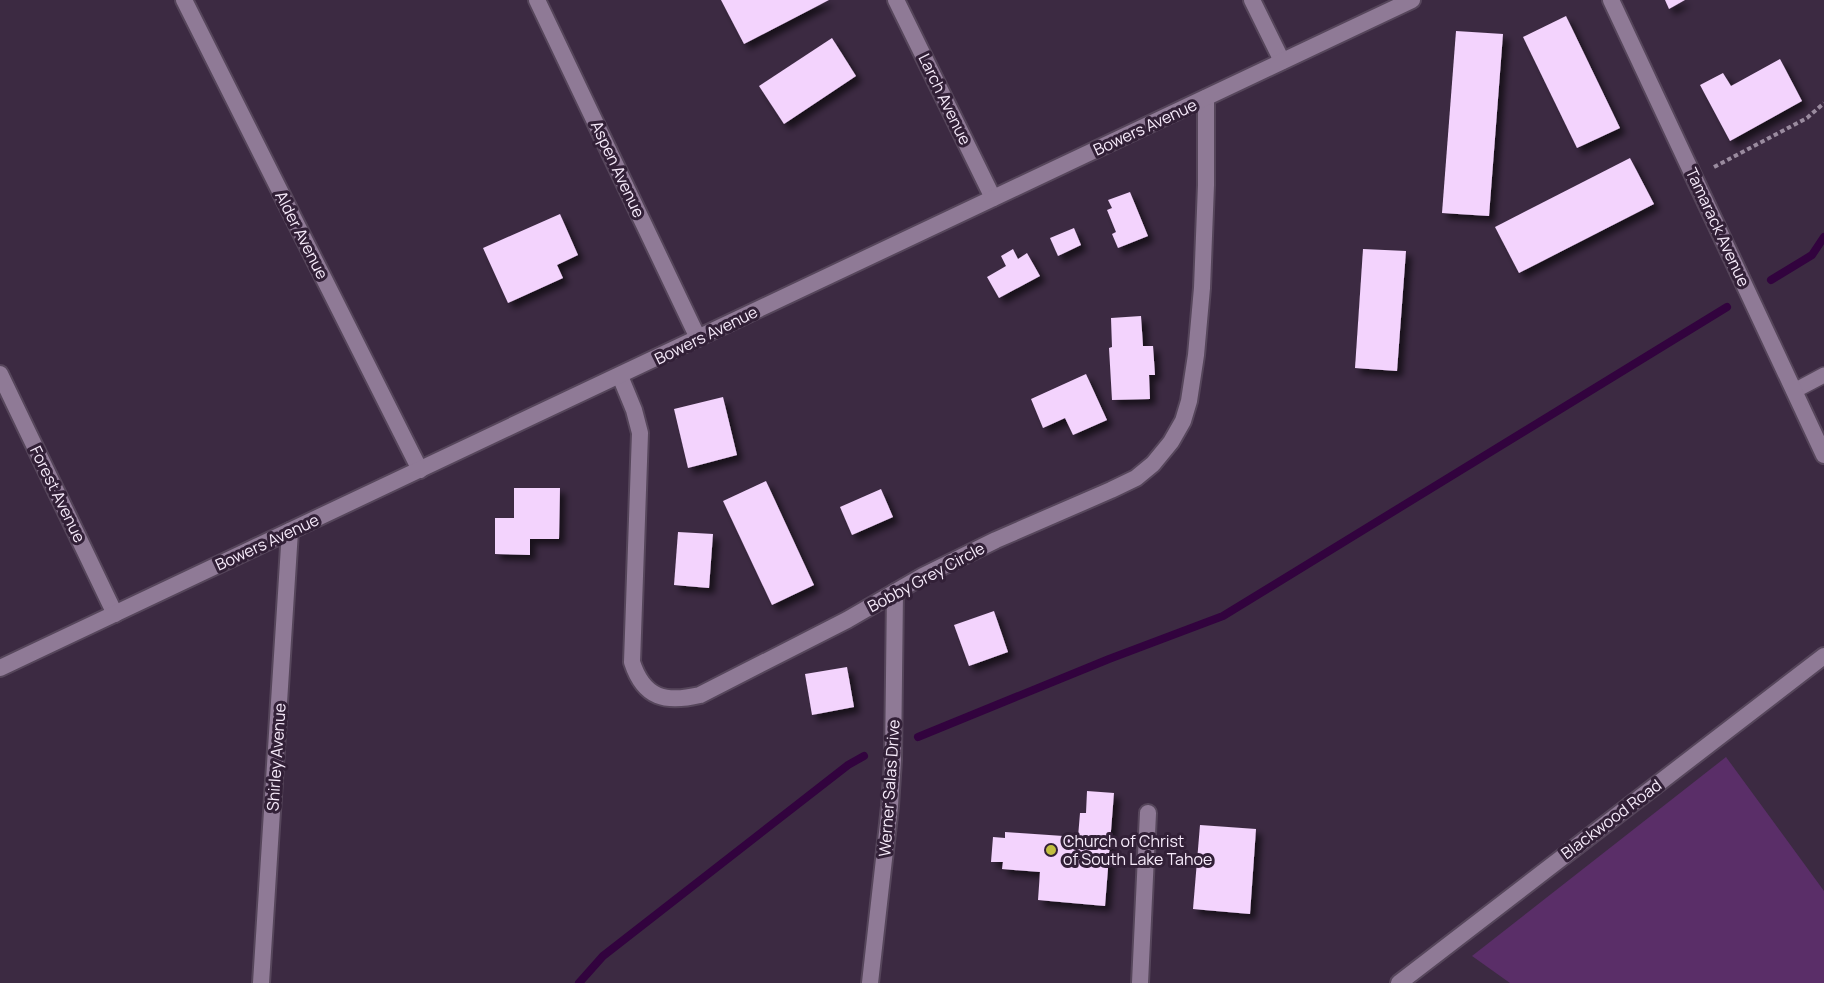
<svg xmlns="http://www.w3.org/2000/svg" width="1824" height="983" font-family="Manrope,sans-serif">
<defs>
<filter id="shadow"><feDropShadow dx="5.5" dy="5.5" stdDeviation="3" flood-color="#0009"/></filter>
</defs>
<rect width="100%" height="100%" fill="#3c2a42"/>
<path fill="#5a2e68" d="M1726 757 1824 891V983H1510L1472 956Z"/>
<g fill="none" stroke-linecap="round" stroke-linejoin="round">
<g stroke="#32033e" stroke-width="8">
<path d="M1771 280 1812 255 1824 237"/>
<path d="M918 737 1109 659 1223 616 1727 307"/>
<path d="M579 983 603 956 848 765 864 756"/>
</g>
</g>
<g fill="#f3d3fd" filter="url(#shadow)">
<path d="M721 0H829L744 44Z"/>
<path d="M1665 0H1685L1669 9Z"/>
<path d="M1566 16 1620 128 1577 148 1523 37Z"/>
<path d="M1456 31 1503 34 1489 216 1442 213Z"/>
<path d="M832 38 856 76 784 124 759 86Z"/>
<path d="M1780 59 1802 101 1730 141 1700 85 1723 73 1731 86Z"/>
<path d="M1630 158 1654 204 1519 273 1495 227Z"/>
<path d="M1130 192 1148 236 1118 248 1112 234 1116 232 1107 210 1112 208 1108 200Z"/>
<path d="M560 214 578 255 557 265 563 278 508 303 483 248Z"/>
<path d="M1074 228 1081 245 1058 256 1050 238Z"/>
<path d="M1013 249 1018 259 1027 253 1040 276 999 298 987 277 1006 266 1001 256Z"/>
<path d="M1363 249 1406 251 1397 371 1355 368Z"/>
<path d="M1141 316 1143 346H1153L1155 375H1149L1150 399 1112 400 1109 348 1112 347 1111 318Z"/>
<path d="M1086 374 1107 420 1073 435 1065 418 1043 428 1031 399Z"/>
<path d="M723 397 737 455 688 468 674 409Z"/>
<path d="M766 481 814 585 772 605 723 501Z"/>
<path d="M514 488H560L559 539H530V555L495 554V518H514Z"/>
<path d="M881 489 893 517 852 535 840 507Z"/>
<path d="M678 532 713 534 709 588 674 585Z"/>
<path d="M994 611 1008 652 969 666 954 625Z"/>
<path d="M847 667 854 707 812 715 805 674Z"/>
<path d="M1087 791 1114 793 1105 906 1038 900 1040 872 1002 869 1003 862H991L993 837 1005 838V832L1078 837 1080 813H1086Z"/>
<path d="M1200 825 1256 829 1250 914 1193 909Z"/>
</g>
<g fill="none" stroke-linecap="round" stroke-linejoin="round">
<defs>
<path id="service" d="M1794 391 1824 375"/>
<g id="minor">
<path d="M184 0 420 470"/>
<path d="M537 0 698 338"/>
<path d="M896 0 993 198"/>
<path d="M1252 0 1282 61"/>
<path d="M0 374 115 614"/>
<path d="M620 376 634 410 640 433 632 662C644 699 666 703 700 695L847 620 923 576 996 540 1111 490 1136 478 1153 464 1171 442 1183 421 1189 401 1196 355 1202 288 1206 185V98"/>
<path d="M0 668 1412 0"/>
<path d="M261 983 290 531"/>
<path d="M870 983 890 806 893 760 895 592"/>
<path d="M1140 983 1148 813"/>
</g>
<g id="tertiary">
<path d="M1611 0 1824 455"/>
<path d="M1399 983 1824 656"/>
</g>
</defs>
<use href="#service" stroke="#56465b" stroke-width="18"/>
<use href="#minor" stroke="#56465b" stroke-width="20"/>
<use href="#tertiary" stroke="#56465b" stroke-width="20"/>
<path stroke="#9a8b9f" stroke-width="4" stroke-dasharray="4.5 3" stroke-linecap="butt" d="M1714 167 1807 118 1824 103"/>
<use href="#service" stroke="#8f7a96" stroke-width="15"/>
<use href="#minor" stroke="#8f7a96" stroke-width="16"/>
<use href="#tertiary" stroke="#8f7a96" stroke-width="16"/>
</g>
<circle fill="#c1be40" stroke="#322037" stroke-width="2" cx="1051" cy="850" r="6"/>
<g text-anchor="middle" dominant-baseline="central" stroke-width="6" stroke-linejoin="round" paint-order="stroke">
<g font-size="16" fill="#f7ebfb" stroke="#322037">
<text transform="translate(945 99) rotate(64)">Larch Avenue</text>
<text transform="translate(1145 127) rotate(-25)">Bowers Avenue</text>
<text transform="translate(618 169) rotate(65)">Aspen Avenue</text>
<text transform="translate(1718 227) rotate(65)">Tamarack Avenue</text>
<text transform="translate(302 235) rotate(63)">Alder Avenue</text>
<text transform="translate(706 335) rotate(-26)">Bowers Avenue</text>
<text transform="translate(58 494) rotate(64)">Forest Avenue</text>
<text transform="translate(267 542) rotate(-25)">Bowers Avenue</text>
<text transform="translate(926 577) rotate(-28)">Bobby Grey Circle</text>
<text transform="translate(276 757) rotate(-86)">Shirley Avenue</text>
<text transform="translate(889 788) rotate(-86)">Werner Salas Drive</text>
<text transform="translate(1611 819) rotate(-37)">Blackwood Road</text>
</g>
<g font-size="16" fill="#f7ebfb" stroke="#322037" text-anchor="start">
<text x="1063" y="841">Church of Christ<tspan x="1063" dy="18">of South Lake Tahoe</tspan></text>
</g>
</g>
</svg>
